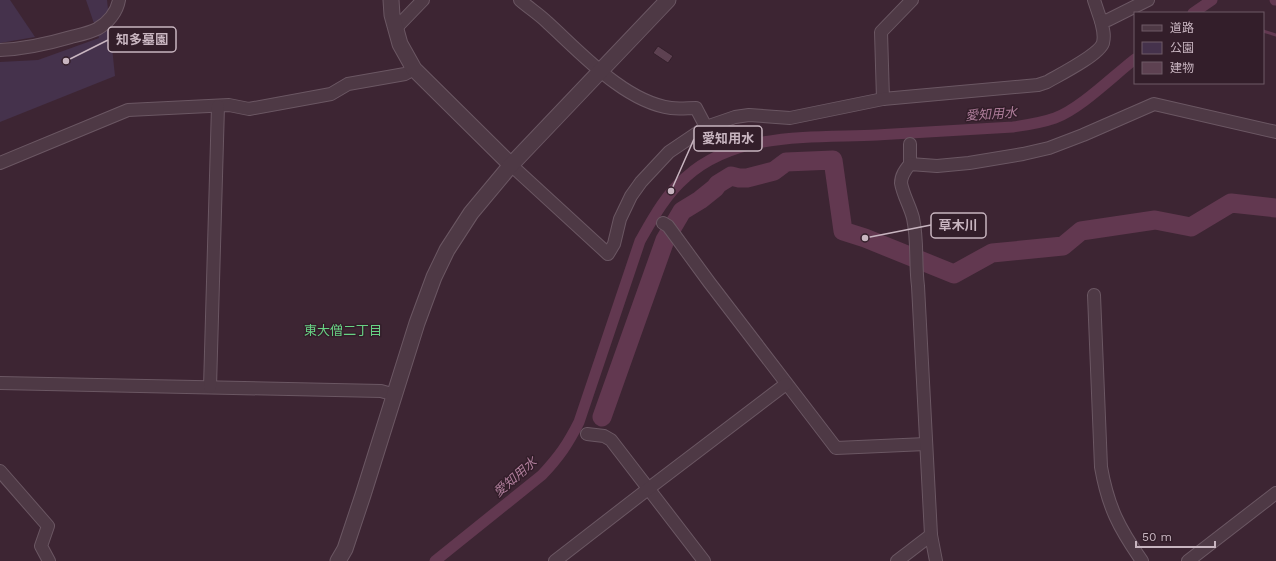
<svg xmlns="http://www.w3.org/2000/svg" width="1276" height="561" font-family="'Work Sans','Noto Sans JP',sans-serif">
<rect width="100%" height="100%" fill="#3d2533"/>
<g fill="#45324c">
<path d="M0 0H10L35 37 0 43Z"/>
<path d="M86 0H107L115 76 0 122V62L38 60 99 38Z"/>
</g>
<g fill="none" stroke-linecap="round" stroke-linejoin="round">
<path stroke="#623850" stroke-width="3" d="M1263 31 1276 35"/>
<g stroke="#623850" stroke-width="11">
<path d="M1275 0H1276"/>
<path d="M1193 13 1212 0"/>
<path d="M435 561 542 475C559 457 568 444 579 422L640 241C653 218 666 194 686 177 737 131 813 138 877 135 922 132 967 130 1013 127 1027 125 1041 123 1055 118 1080 109 1113 76 1135 59"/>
</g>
<path stroke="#623850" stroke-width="19" d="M602 417 665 240 682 211 700 200 715 188 718 184 731 176 739 178H747L774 171 786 162 833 160 843 231 865 238 954 274 992 253 1063 246 1081 231 1155 220 1191 227 1231 203 1276 208"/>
</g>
<path fill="#5d4151" stroke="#35202c" d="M658 46 673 56 668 63 653 53Z"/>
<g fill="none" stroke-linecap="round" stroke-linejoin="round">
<defs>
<g id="minor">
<path d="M520 0C529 8 539 14 548 23 581 53 625 102 671 108 679 109 688 108 696 108L706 127"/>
<path d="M1094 0 1101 21"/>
<path d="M396 28 423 0"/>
<path d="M0 50C25 49 47 44 71 37 79 35 89 33 97 29 108 23 117 12 119 0"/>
<path d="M883 99 881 32 912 0"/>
<path d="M910 144V164"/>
<path d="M0 163 128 110 229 105 249 109 331 94 348 84 405 74 414 69"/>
<path d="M511 165 608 254 614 244 620 219 631 196 641 182 669 152 706 127 735 117 749 115 790 118 883 99 1038 85 1047 82C1059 75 1099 55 1103 43 1105 35 1103 29 1101 21L1108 20 1148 0"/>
<path d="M663 223 668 226 709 282 836 448 926 444"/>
<path d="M1094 295 1101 467C1108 507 1119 528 1142 561"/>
<path d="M0 383 381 391 395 395"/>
<path d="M210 387 218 106"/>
<path d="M587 434 604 436 611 440 704 561"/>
<path d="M0 471 48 526 41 546 49 561"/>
<path d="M555 561 648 489 786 384"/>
<path d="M897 561 931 535"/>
<path d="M936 561 931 535 918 286C915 264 918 241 913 218 910 206 903 195 901 183 901 175 906 169 910 164L937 166 969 163 1023 154 1049 148 1083 135 1154 104 1276 132"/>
<path d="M1188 561 1276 493"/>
</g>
<g id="tertiary">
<path d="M391 0 392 15 400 44 414 69 511 165"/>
<path d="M338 561 345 549 363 495 417 323 434 277 447 250 471 213 511 165 668 0"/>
</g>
</defs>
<use href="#minor" stroke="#6b5763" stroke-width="14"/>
<use href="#tertiary" stroke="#6b5763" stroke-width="17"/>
<use href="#minor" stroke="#4e3945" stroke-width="12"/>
<use href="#tertiary" stroke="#4e3945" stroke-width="15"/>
</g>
<g text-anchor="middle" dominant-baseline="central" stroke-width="3" stroke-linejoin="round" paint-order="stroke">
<g font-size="13" font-style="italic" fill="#af7e9b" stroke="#331e2a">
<text transform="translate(991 114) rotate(-4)">愛知用水</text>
<text transform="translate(515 477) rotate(-41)">愛知用水</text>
</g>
<g font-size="13" fill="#68d184" stroke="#331e2a">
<text x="343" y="330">東大僧二丁目</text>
</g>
</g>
<path fill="none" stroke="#c8b5c0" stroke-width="1.5" d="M66 61L108 40M671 191L694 139M865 238L931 225"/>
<g fill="#c8b5c0" stroke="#331e2a" stroke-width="1.5">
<circle cx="66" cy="61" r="4"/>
<circle cx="671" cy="191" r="4"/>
<circle cx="865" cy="238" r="4"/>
</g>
<g fill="#331e2a" stroke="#c8b5c0" stroke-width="1.5">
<rect x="108" y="27" width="68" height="25" rx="4"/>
<rect x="694" y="126" width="68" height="25" rx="4"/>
<rect x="931" y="213" width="55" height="25" rx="4"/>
</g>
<g font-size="13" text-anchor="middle" font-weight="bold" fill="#c8b5c0">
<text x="142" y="44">知多墓園</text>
<text x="728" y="143">愛知用水</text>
<text x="958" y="230">草木川</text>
</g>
<rect x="1134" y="12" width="130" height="72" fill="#331e2a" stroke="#6f5a66"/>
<rect x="1142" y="25" width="20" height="6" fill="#4e3945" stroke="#6f5a66"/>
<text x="1170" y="32" font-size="12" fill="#c8b5c0">道路</text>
<rect x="1142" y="42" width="20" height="12" fill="#45324c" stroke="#6f5a66"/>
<text x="1170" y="52" font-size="12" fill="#c8b5c0">公園</text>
<rect x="1142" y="62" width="20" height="12" fill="#5d4151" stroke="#6f5a66"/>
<text x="1170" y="72" font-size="12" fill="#c8b5c0">建物</text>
<path d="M1136 541v6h79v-6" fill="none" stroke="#c8b5c0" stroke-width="2"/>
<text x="1142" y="541" font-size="12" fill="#c8b5c0" stroke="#331e2a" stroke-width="3" paint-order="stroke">50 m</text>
</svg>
